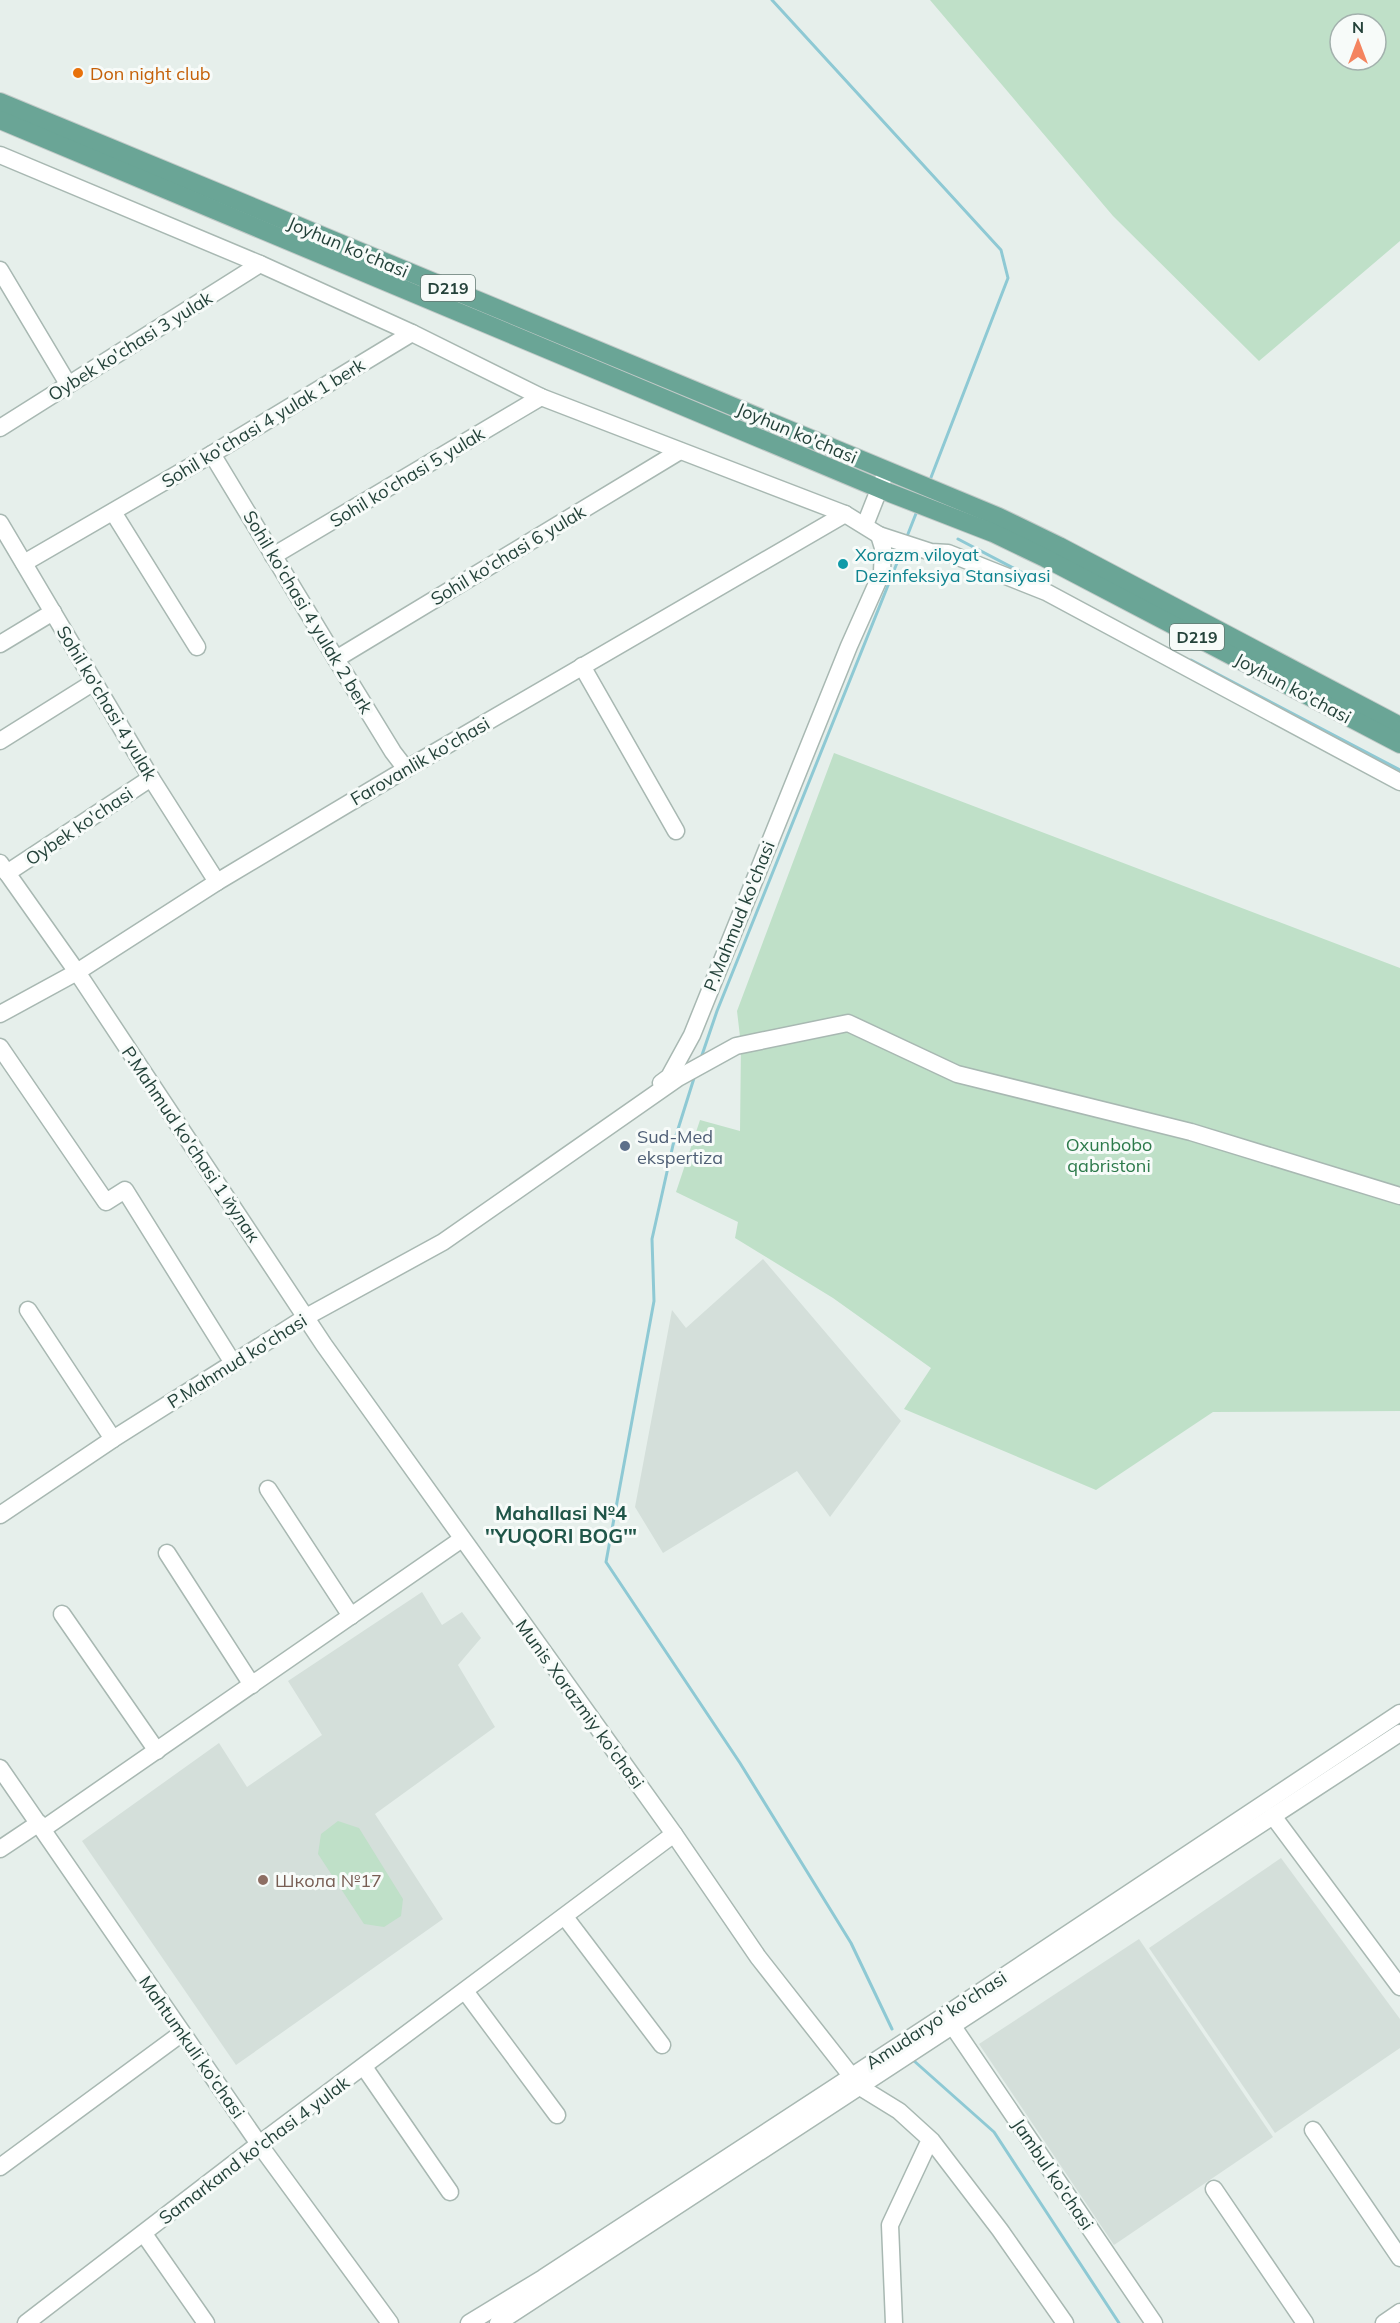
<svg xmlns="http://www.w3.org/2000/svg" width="1400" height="2323" font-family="Mulish,sans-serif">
<rect width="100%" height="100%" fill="#e6efeb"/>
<g fill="#d4dfda">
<path d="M763 1259 901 1421 830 1517 797 1471 663 1553 635 1507 672 1310 686 1328Z"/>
<path d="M422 1592 442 1625 462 1612 481 1638 458 1665 495 1727 375 1814 443 1919 236 2065 82 1841 219 1743 247 1787 322 1735 288 1681Z"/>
<path d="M1281 1858 1400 2019V2048L1275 2133 1149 1948Z"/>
<path d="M1139 1939 1273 2137 1114 2245 979 2044Z"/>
</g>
<g fill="#bfe0c8" fill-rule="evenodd">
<path d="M930 0H1400V241L1259 361 1113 216ZM1340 24H1376V60H1340Z"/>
<path d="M834 753 1400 968V1411L1213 1412 1096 1490 904 1409 931 1368 833 1298 735 1238 738 1222 676 1192 700 1120 740 1131 741 1045 737 1011Z"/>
<path d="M338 1821 359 1828 403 1899 401 1916 384 1927 364 1924 318 1854 321 1834Z"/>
</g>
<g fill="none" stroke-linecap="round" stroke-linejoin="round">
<g stroke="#8ec9d4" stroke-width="3">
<path d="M772 0 1001 250 1008 278 930 480"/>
<path d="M906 539 917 511"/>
<path d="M958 539 1036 580"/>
<path d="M1191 660 1400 770"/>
<path d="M701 1058 717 1011 903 548"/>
<path d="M695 1075 673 1145 652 1239 654 1301 606 1562 740 1763 851 1943 892 2029"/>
<path d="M913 2060 994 2132 1119 2323"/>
</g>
<defs>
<g id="minor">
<path d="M0 155 260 264 412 333 541 397 845 514 879 535 931 552 948 553 1046 592 1400 782"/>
<path d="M0 270 68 384"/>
<path d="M0 428 260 264"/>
<path d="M212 454 336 659 393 752 406 769"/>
<path d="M113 512 197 647"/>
<path d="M0 523 151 778 217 882"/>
<path d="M865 525 884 477"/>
<path d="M273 556 541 397"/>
<path d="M24 563 212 454 412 333"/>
<path d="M0 644 53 612"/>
<path d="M336 659 680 451"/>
<path d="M582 666 676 831"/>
<path d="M0 741 94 682"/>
<path d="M0 863 77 972 324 1345 674 1834 758 1957 860 2087 899 2111 932 2141 1000 2230 1065 2323"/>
<path d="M7 873 151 778"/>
<path d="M0 1014 77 972 217 882 406 769 845 514"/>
<path d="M0 1047 106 1202 125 1190 233 1363"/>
<path d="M661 1083 669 1077 692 1035 849 646 882 572 883 548 879 535"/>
<path d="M28 1310 113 1439"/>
<path d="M268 1489 351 1616"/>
<path d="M0 1515 113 1439 306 1317 443 1242 678 1078 736 1046 848 1023 957 1074 1191 1132 1400 1196"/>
<path d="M167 1553 252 1685"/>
<path d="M62 1614 157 1751"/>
<path d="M0 1768 259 2144 390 2323"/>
<path d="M1273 1816 1400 1987"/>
<path d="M43 1829 462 1539"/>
<path d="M0 1849 39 1823"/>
<path d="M565 1917 662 2045"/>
<path d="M465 1991 557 2115"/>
<path d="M952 2025 1154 2323"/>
<path d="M364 2067 450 2192"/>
<path d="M1313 2130 1400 2258"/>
<path d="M0 2167 182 2033"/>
<path d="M1214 2189 1305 2323"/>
<path d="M144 2234 206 2323"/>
<path d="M26 2323 259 2144 674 1834"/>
<path d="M469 2323 543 2278 947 2014 1400 1713"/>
<path d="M498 2323 1400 1733"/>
<path d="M894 2323 890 2225 927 2146"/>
<path d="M1384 2323 1400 2312"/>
</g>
<g id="major">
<path d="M0 102 999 517 1059 546 1400 726"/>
<path d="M0 120 890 493 993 533 1045 558 1400 744"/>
</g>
</defs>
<use href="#minor" stroke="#a8b8b2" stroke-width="19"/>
<use href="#major" stroke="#c2cac8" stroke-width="20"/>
<use href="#minor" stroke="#fff" stroke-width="16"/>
<use href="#major" stroke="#6aa596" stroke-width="18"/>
</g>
<circle fill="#e8710a" stroke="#f7fbf9" stroke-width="2" cx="78" cy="73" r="6"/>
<circle fill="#0f9aa8" stroke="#f7fbf9" stroke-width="2" cx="843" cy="564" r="6"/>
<circle fill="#5c6f8a" stroke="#f7fbf9" stroke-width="2" cx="625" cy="1146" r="6"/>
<circle fill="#8d6e63" stroke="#f7fbf9" stroke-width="2" cx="263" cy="1880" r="6"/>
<g text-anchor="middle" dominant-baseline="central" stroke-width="6" stroke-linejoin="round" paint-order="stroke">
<g fill="#f7fbf9" stroke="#637a73" stroke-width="1.5">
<rect x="421" y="275" width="54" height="26" rx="4.5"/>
<rect x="1170" y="624" width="54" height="26" rx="4.5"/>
</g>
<g font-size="16" font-weight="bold" fill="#24423a">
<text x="448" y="288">D219</text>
<text x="1197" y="637">D219</text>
</g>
<g font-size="18" fill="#c56008" stroke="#f7fbf9" text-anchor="start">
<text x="90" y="73">Don night club</text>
</g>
<g font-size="18" fill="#24423a" stroke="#f7fbf9">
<text transform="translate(348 247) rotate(23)">Joyhun ko'chasi</text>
<text transform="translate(130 346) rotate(-32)">Oybek ko'chasi 3 yulak</text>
<text transform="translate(263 423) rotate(-31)">Sohil ko'chasi 4 yulak 1 berk</text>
<text transform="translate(797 433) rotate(23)">Joyhun ko'chasi</text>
<text transform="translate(407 477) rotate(-31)">Sohil ko'chasi 5 yulak</text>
<text transform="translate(508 555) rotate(-31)">Sohil ko'chasi 6 yulak</text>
<text transform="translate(308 612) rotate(59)">Sohil ko'chasi 4 yulak 2 berk</text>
<text transform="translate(1293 688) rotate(28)">Joyhun ko'chasi</text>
<text transform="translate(107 703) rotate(59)">Sohil ko'chasi 4 yulak</text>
<text transform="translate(420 761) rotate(-30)">Farovanlik ko'chasi</text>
<text transform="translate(79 826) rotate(-34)">Oybek ko'chasi</text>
<text transform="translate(739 916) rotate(-68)">P.Mahmud ko'chasi</text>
<text transform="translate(191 1144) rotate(56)">P.Mahmud ko'chasi 1 йулак</text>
<text transform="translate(237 1361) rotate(-32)">P.Mahmud ko'chasi</text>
<text transform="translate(580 1704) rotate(54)">Munis Xorazmiy ko'chasi</text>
<text transform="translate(936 2020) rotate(-33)">Amudaryo' ko'chasi</text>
<text transform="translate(192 2047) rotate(55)">Mahtumkuli ko'chasi</text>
<text transform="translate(254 2150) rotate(-37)">Samarkand ko'chasi 4 yulak</text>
<text transform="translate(1053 2174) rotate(56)">Jambul ko'chasi</text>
</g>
<g font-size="18" fill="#0d838f" stroke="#f7fbf9" text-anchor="start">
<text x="855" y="554">Xorazm viloyat<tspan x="855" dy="21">Dezinfeksiya Stansiyasi</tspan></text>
</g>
<g font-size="18" fill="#4e5e75" stroke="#f7fbf9" text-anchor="start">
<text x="637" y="1136">Sud-Med<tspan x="637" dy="21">ekspertiza</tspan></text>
</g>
<g font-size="18" fill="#2d7a4b" stroke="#f7fbf9">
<text x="1109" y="1144">Oxunbobo<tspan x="1109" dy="21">qabristoni</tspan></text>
</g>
<g font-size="18" fill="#785e54" stroke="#f7fbf9" text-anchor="start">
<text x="275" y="1880">Школа №17</text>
</g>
<g font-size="20" font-weight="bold" fill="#1f5548" stroke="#f7fbf9">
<text x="561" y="1512">Mahallasi №4<tspan x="561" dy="23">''YUQORI BOG'"</tspan></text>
</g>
</g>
<g transform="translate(1358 42)"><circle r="28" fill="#f7fbf9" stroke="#a3b1ad" stroke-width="1.5"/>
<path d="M0-4.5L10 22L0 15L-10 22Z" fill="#f4845f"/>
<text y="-9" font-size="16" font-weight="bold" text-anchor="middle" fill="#24423a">N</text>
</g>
</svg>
